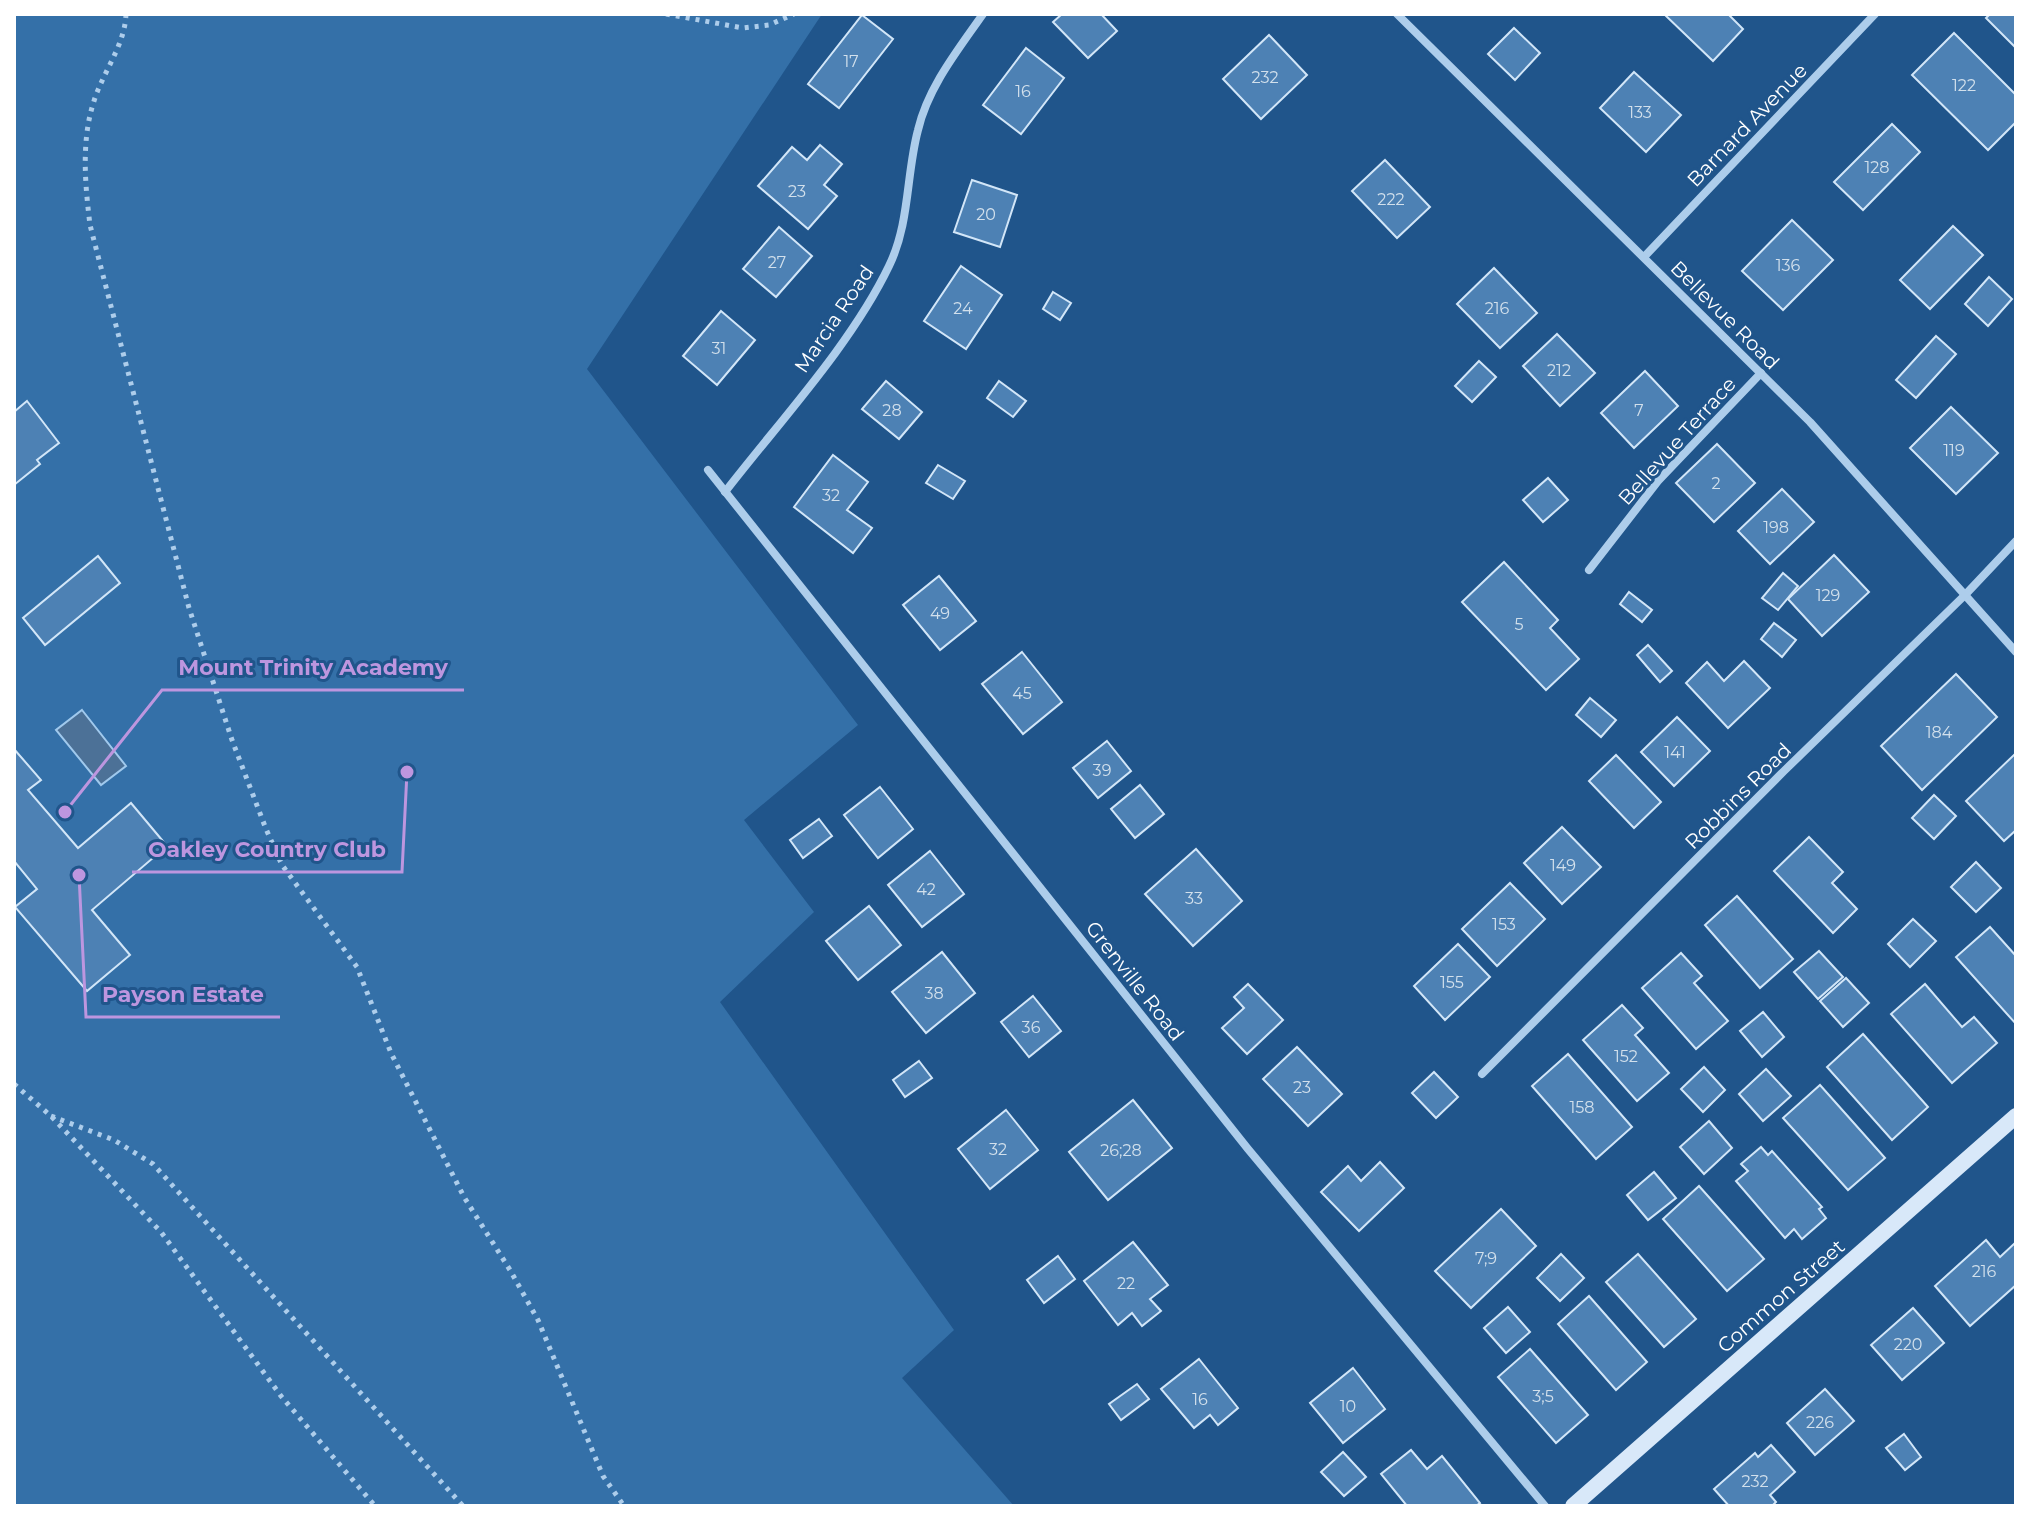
<svg xmlns="http://www.w3.org/2000/svg" width="2030" height="1520" font-family="Montserrat,sans-serif">
<rect width="100%" height="100%" fill="#20558b"/>
<path fill="#3470a8" d="M14 14H822L587 369 858 725 744 820 814 912 720 1002 954 1330 902 1378 1014 1506H14Z"/>
<path fill="#4c7197" stroke="#a0c9ed" stroke-width="2" d="M82 710 126 766 101 785 56 730Z"/>
<g fill="#4d81b4" stroke="#d2e6f8" stroke-width="2">
<path d="M1062 14H1101L1117 31 1088 58 1053 22Z"/>
<path d="M1664 14H1728L1743 29 1713 61Z"/>
<path d="M1990 14H2016V48L1986 18Z"/>
<path d="M862 15 893 39 839 108 808 84Z"/>
<path d="M1514 28 1540 53 1515 80 1488 54Z"/>
<path d="M1954 33 2016 95V122L1988 150 1912 75Z"/>
<path d="M1269 35 1307 75 1261 119 1223 79Z"/>
<path d="M1026 48 1064 78 1021 134 983 105Z"/>
<path d="M1634 72 1681 115 1646 152 1600 108Z"/>
<path d="M1892 124 1920 152 1863 210 1834 182Z"/>
<path d="M820 145 842 164 824 185 837 196 808 229 758 186 792 147 807 160Z"/>
<path d="M1385 160 1430 207 1397 238 1352 191Z"/>
<path d="M972 180 1017 195 1000 247 954 232Z"/>
<path d="M1792 220 1833 260 1783 310 1742 271Z"/>
<path d="M1953 226 1983 255 1930 309 1900 280Z"/>
<path d="M779 227 812 256 776 297 743 269Z"/>
<path d="M961 266 1002 295 966 349 924 321Z"/>
<path d="M1494 268 1537 313 1500 348 1457 304Z"/>
<path d="M1989 277 2012 299 1988 326 1965 304Z"/>
<path d="M1053 292 1071 303 1060 320 1043 309Z"/>
<path d="M721 311 755 340 717 385 683 356Z"/>
<path d="M1557 334 1595 373 1560 406 1523 366Z"/>
<path d="M1936 336 1956 354 1916 398 1896 380Z"/>
<path d="M1479 361 1496 377 1472 402 1455 386Z"/>
<path d="M1645 371 1678 406 1634 448 1601 413Z"/>
<path d="M886 381 922 412 899 439 862 409Z"/>
<path d="M999 381 1026 401 1013 417 987 398Z"/>
<path d="M27 401 59 443 37 460 40 464 14 485V412Z"/>
<path d="M1951 407 1998 453 1956 494 1910 448Z"/>
<path d="M1717 444 1755 483 1714 522 1676 483Z"/>
<path d="M833 455 868 482 847 510 872 528 853 553 794 507Z"/>
<path d="M938 465 965 481 953 499 926 483Z"/>
<path d="M1548 478 1568 500 1543 522 1523 500Z"/>
<path d="M1782 489 1814 522 1770 564 1738 531Z"/>
<path d="M1834 555 1869 592 1822 636 1788 599Z"/>
<path d="M98 556 120 583 45 645 23 618Z"/>
<path d="M1504 562 1558 620 1550 628 1579 659 1546 690 1462 602Z"/>
<path d="M1783 573 1798 586 1778 610 1762 598Z"/>
<path d="M939 576 976 621 940 650 903 605Z"/>
<path d="M1629 592 1652 610 1642 622 1620 604Z"/>
<path d="M1774 623 1796 640 1782 657 1761 639Z"/>
<path d="M1648 645 1672 671 1660 682 1637 655Z"/>
<path d="M1022 652 1062 702 1023 734 982 684Z"/>
<path d="M1744 661 1770 688 1728 728 1686 683 1707 662 1724 681Z"/>
<path d="M1956 674 1997 717 1922 790 1881 746Z"/>
<path d="M1590 698 1616 720 1601 737 1576 715Z"/>
<path d="M1677 717 1710 751 1674 786 1641 752Z"/>
<path d="M1107 741 1131 771 1098 798 1073 768Z"/>
<path d="M14 749 41 780 28 790 78 848 131 803 167 846 92 910 130 955 87 991 15 907 37 889 14 861Z"/>
<path d="M2016 753V830L2004 841 1966 801Z"/>
<path d="M1616 755 1661 802 1634 828 1589 781Z"/>
<path d="M1140 785 1164 814 1135 838 1111 809Z"/>
<path d="M880 787 913 829 878 858 844 815Z"/>
<path d="M1934 795 1956 816 1934 839 1912 818Z"/>
<path d="M819 819 832 836 803 858 790 840Z"/>
<path d="M1562 827 1601 867 1562 904 1524 863Z"/>
<path d="M1809 837 1843 872 1832 883 1857 909 1833 933 1774 871Z"/>
<path d="M1196 849 1242 901 1193 946 1145 894Z"/>
<path d="M930 851 964 894 922 927 888 885Z"/>
<path d="M1976 862 2001 888 1976 912 1951 887Z"/>
<path d="M1510 883 1545 919 1497 966 1462 929Z"/>
<path d="M1737 896 1793 959 1760 988 1705 925Z"/>
<path d="M869 906 901 945 858 980 826 941Z"/>
<path d="M1913 919 1936 941 1910 967 1888 944Z"/>
<path d="M1990 927 2016 956V1024L1956 957Z"/>
<path d="M1458 944 1490 977 1445 1020 1414 986Z"/>
<path d="M1819 951 1843 977 1818 999 1794 972Z"/>
<path d="M942 952 975 993 926 1033 892 992Z"/>
<path d="M1681 953 1702 976 1694 983 1728 1021 1696 1049 1642 988Z"/>
<path d="M1846 978 1869 1003 1843 1027 1820 1001Z"/>
<path d="M1248 984 1283 1020 1247 1054 1222 1028 1244 1008 1234 997Z"/>
<path d="M1925 984 1962 1027 1974 1017 1997 1043 1952 1083 1891 1014Z"/>
<path d="M1033 996 1061 1031 1029 1057 1001 1022Z"/>
<path d="M1622 1005 1643 1028 1635 1035 1669 1073 1637 1101 1583 1040Z"/>
<path d="M1763 1012 1784 1037 1762 1057 1740 1031Z"/>
<path d="M1863 1034 1928 1107 1892 1140 1827 1067Z"/>
<path d="M1297 1047 1342 1094 1308 1126 1263 1079Z"/>
<path d="M1568 1054 1632 1127 1596 1159 1532 1086Z"/>
<path d="M919 1061 932 1078 905 1097 893 1080Z"/>
<path d="M1704 1067 1725 1090 1703 1112 1681 1089Z"/>
<path d="M1766 1069 1791 1096 1763 1121 1739 1094Z"/>
<path d="M1434 1072 1458 1097 1436 1118 1412 1093Z"/>
<path d="M1820 1085 1885 1158 1848 1190 1783 1118Z"/>
<path d="M1133 1100 1172 1148 1108 1200 1069 1152Z"/>
<path d="M1006 1110 1038 1150 990 1189 958 1149Z"/>
<path d="M1709 1121 1732 1148 1704 1174 1680 1147Z"/>
<path d="M1761 1147 1768 1155 1772 1151 1822 1207 1819 1209 1826 1218 1802 1239 1794 1229 1785 1238 1736 1181 1748 1171 1741 1164Z"/>
<path d="M1380 1162 1404 1188 1359 1231 1321 1192 1348 1166 1361 1181Z"/>
<path d="M1654 1172 1676 1198 1648 1220 1627 1195Z"/>
<path d="M1699 1186 1764 1259 1727 1291 1663 1219Z"/>
<path d="M1501 1209 1536 1246 1471 1308 1435 1271Z"/>
<path d="M1986 1240 2000 1257 2016 1242V1285L1970 1326 1935 1286Z"/>
<path d="M1133 1242 1168 1285 1150 1299 1161 1311 1142 1326 1132 1313 1118 1325 1084 1281Z"/>
<path d="M1561 1254 1584 1278 1560 1301 1537 1278Z"/>
<path d="M1638 1254 1696 1319 1664 1347 1606 1282Z"/>
<path d="M1058 1256 1075 1279 1044 1303 1027 1280Z"/>
<path d="M1589 1296 1647 1362 1616 1390 1558 1324Z"/>
<path d="M1508 1307 1530 1332 1506 1353 1484 1328Z"/>
<path d="M1913 1308 1944 1343 1902 1380 1871 1345Z"/>
<path d="M1530 1349 1588 1415 1556 1443 1498 1377Z"/>
<path d="M1199 1359 1238 1408 1218 1425 1210 1415 1194 1428 1161 1389Z"/>
<path d="M1353 1368 1385 1409 1343 1443 1310 1403Z"/>
<path d="M1137 1384 1149 1399 1121 1420 1109 1404Z"/>
<path d="M1825 1389 1854 1421 1815 1455 1787 1423Z"/>
<path d="M1904 1434 1921 1457 1905 1470 1886 1448Z"/>
<path d="M1771 1445 1795 1472 1770 1495 1776 1502 1772 1506H1729L1714 1489 1755 1453 1758 1457Z"/>
<path d="M1411 1450 1427 1469 1442 1456 1480 1503 1476 1506H1407L1381 1474Z"/>
<path d="M1343 1452 1366 1477 1344 1496 1321 1472Z"/>
</g>
<g fill="none" stroke-linecap="round" stroke-linejoin="round">
<g stroke="#adcdeb" stroke-width="5" stroke-dasharray="4 6" stroke-linecap="butt">
<path d="M126 14C125 45 103 72 94 101 81 140 85 184 90 225L189 608 232 740 266 829 282 865 357 967 391 1053 464 1197 510 1270 538 1320 603 1476 624 1506"/>
<path d="M666 14 743 28 769 25 794 14"/>
<path d="M14 1084 51 1116 161 1232 281 1396 375 1506"/>
<path d="M51 1116 114 1140 153 1164 463 1506"/>
</g>
<g stroke="#adcdeb" stroke-width="8">
<path d="M1397 14 1810 422 2016 652"/>
<path d="M1644 257 1875 14"/>
<path d="M708 470 1248 1149 1545 1506"/>
<path d="M725 492C779 422 851 345 889 266 910 223 906 175 918 130 928 87 958 50 983 14"/>
<path d="M1589 570 1658 481 1761 373"/>
<path d="M1482 1074 1784 771 1965 595 2016 541"/>
</g>
<path stroke="#d8e8f9" stroke-width="16" d="M1573 1506 2016 1116"/>
</g>
<g text-anchor="middle" dominant-baseline="central" stroke-width="6" stroke-linejoin="round" paint-order="stroke">
<g font-size="16" fill="#d2e0ec">
<text x="851" y="61">17</text>
<text x="1265" y="77">232</text>
<text x="1964" y="85">122</text>
<text x="1023" y="91">16</text>
<text x="1640" y="112">133</text>
<text x="1877" y="167">128</text>
<text x="797" y="191">23</text>
<text x="1391" y="199">222</text>
<text x="986" y="214">20</text>
<text x="777" y="262">27</text>
<text x="1788" y="265">136</text>
<text x="963" y="308">24</text>
<text x="1497" y="308">216</text>
<text x="719" y="348">31</text>
<text x="1559" y="370">212</text>
<text x="892" y="410">28</text>
<text x="1639" y="410">7</text>
<text x="1954" y="450">119</text>
<text x="1716" y="483">2</text>
<text x="831" y="495">32</text>
<text x="1776" y="527">198</text>
<text x="1828" y="595">129</text>
<text x="940" y="613">49</text>
<text x="1519" y="624">5</text>
<text x="1022" y="693">45</text>
<text x="1939" y="732">184</text>
<text x="1675" y="752">141</text>
<text x="1102" y="770">39</text>
<text x="1563" y="865">149</text>
<text x="926" y="889">42</text>
<text x="1194" y="898">33</text>
<text x="1504" y="924">153</text>
<text x="1452" y="982">155</text>
<text x="934" y="993">38</text>
<text x="1031" y="1027">36</text>
<text x="1626" y="1056">152</text>
<text x="1302" y="1087">23</text>
<text x="1582" y="1107">158</text>
<text x="998" y="1149">32</text>
<text x="1121" y="1150">26;28</text>
<text x="1486" y="1258">7;9</text>
<text x="1984" y="1271">216</text>
<text x="1126" y="1283">22</text>
<text x="1908" y="1344">220</text>
<text x="1543" y="1396">3;5</text>
<text x="1200" y="1399">16</text>
<text x="1348" y="1406">10</text>
<text x="1820" y="1422">226</text>
<text x="1755" y="1481">232</text>
</g>
<g font-size="20" fill="#fff" stroke="#20558b">
<text transform="translate(1747 125) rotate(-46)">Barnard Avenue</text>
<text transform="translate(1725 315) rotate(45)">Bellevue Road</text>
<text transform="translate(834 319) rotate(-56)">Marcia Road</text>
<text transform="translate(1677 441) rotate(-48)">Bellevue Terrace</text>
<text transform="translate(1738 796) rotate(-45)">Robbins Road</text>
<text transform="translate(1135 981) rotate(52)">Grenville Road</text>
<text transform="translate(1781 1296) rotate(-41)">Common Street</text>
</g>
</g>
<path fill="none" stroke="#bd96df" stroke-width="3" d="M65 812L162 690H464M407 772L402 872H132M79 875L86 1017H280"/>
<g fill="#bd96df" stroke="#20558b" stroke-width="3">
<circle cx="65" cy="812" r="8"/>
<circle cx="407" cy="772" r="8"/>
<circle cx="79" cy="875" r="8"/>
</g>
<g font-size="22" text-anchor="middle" font-weight="bold" fill="#bd96df" stroke="#20558b" stroke-width="6" stroke-linejoin="round" paint-order="stroke">
<text x="313" y="675">Mount Trinity Academy</text>
<text x="267" y="857">Oakley Country Club</text>
<text x="183" y="1002">Payson Estate</text>
</g>
<rect width="2030" height="1520" fill="none" stroke="#ffffff" stroke-width="32"/>
</svg>
